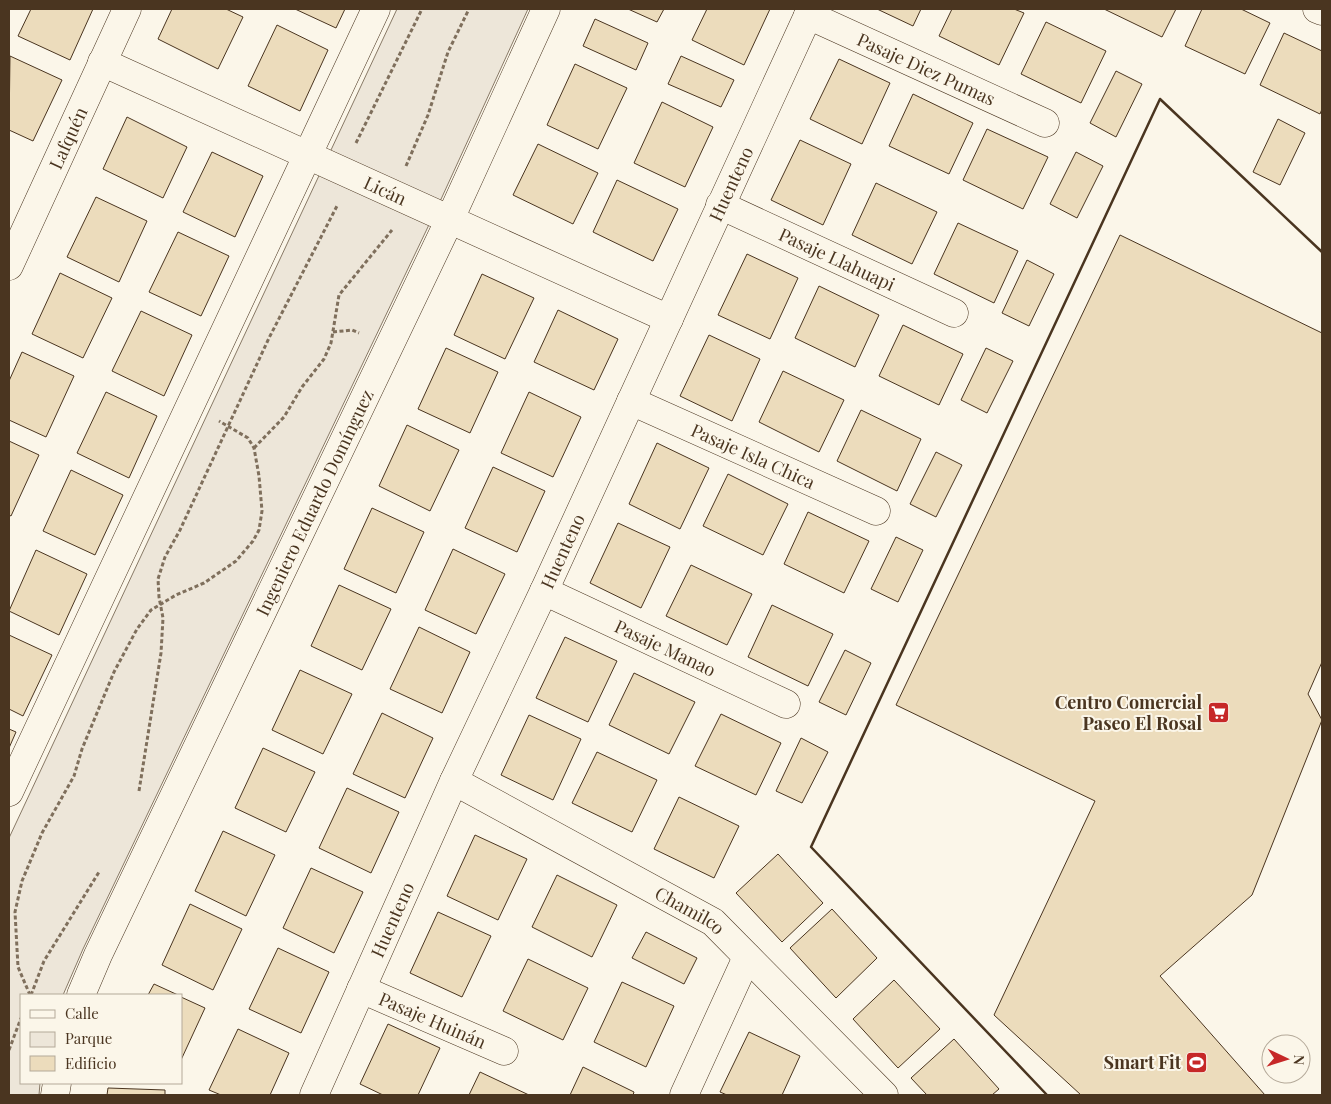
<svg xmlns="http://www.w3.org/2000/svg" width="1331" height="1104" font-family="'Playfair Display',serif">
<rect width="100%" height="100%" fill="#fbf6e9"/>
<path fill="#ede6d9" stroke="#887966" d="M397 9H528L437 208 83 949 63 995H21V1083H40L39 1095H9V838Z"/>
<g fill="#ecdcbc" stroke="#4a3520">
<path d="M31 9H93L70 60 18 36Z"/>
<path d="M172 9H226L243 17 218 69 158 39Z"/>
<path d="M295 9H345L336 28Z"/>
<path d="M628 9H664L657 22Z"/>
<path d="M707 9H770L744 65 692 40Z"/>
<path d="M877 9H921L913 26Z"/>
<path d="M952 9H1014L1024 13 999 65 939 36Z"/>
<path d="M1104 9H1176L1162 37Z"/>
<path d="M1202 9H1241L1270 23 1245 74 1185 46Z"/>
<path d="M595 19 648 43 636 70 583 46Z"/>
<path d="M1046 22 1106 51 1081 103 1021 74Z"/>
<path d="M277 25 328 50 300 111 248 86Z"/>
<path d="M1284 33 1322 51V109L1320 114 1260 85Z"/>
<path d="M10 56 62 80 33 141 9 130Z"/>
<path d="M681 56 734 80 721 107 668 84Z"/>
<path d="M839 59 890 83 862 144 810 119Z"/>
<path d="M575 64 627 88 598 149 547 125Z"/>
<path d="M1116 71 1142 84 1116 137 1090 123Z"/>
<path d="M913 94 973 123 949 174 889 146Z"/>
<path d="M662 102 713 127 685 187 634 163Z"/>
<path d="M127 117 187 147 163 198 103 169Z"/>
<path d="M1278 119 1305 133 1280 185 1253 172Z"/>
<path d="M987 129 1048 157 1023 209 963 180Z"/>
<path d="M800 140 851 164 823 225 771 200Z"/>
<path d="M538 144 598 173 573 224 513 195Z"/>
<path d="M212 152 263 176 235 237 183 212Z"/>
<path d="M1076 152 1103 166 1077 218 1050 204Z"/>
<path d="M617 180 678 209 653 261 593 232Z"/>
<path d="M876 183 937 212 912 264 852 235Z"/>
<path d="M96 197 147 221 119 282 67 257Z"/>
<path d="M958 223 1018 251 994 303 934 274Z"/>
<path d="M178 232 229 256 201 316 149 292Z"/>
<path d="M1120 235 1322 333V662L1308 694 1322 720 1252 895 1160 976 1265 1095H1081L994 1015 1095 801 896 705Z"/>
<path d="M747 254 798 278 770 339 718 315Z"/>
<path d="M1027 260 1054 274 1029 326 1002 313Z"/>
<path d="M60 273 112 298 83 358 32 334Z"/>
<path d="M482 274 534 298 505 359 454 335Z"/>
<path d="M819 286 879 315 855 367 795 338Z"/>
<path d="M558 310 618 339 594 390 534 362Z"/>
<path d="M141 311 192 335 164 396 112 371Z"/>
<path d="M903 325 963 354 939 405 879 376Z"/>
<path d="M709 335 760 359 732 421 680 396Z"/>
<path d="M446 348 498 372 470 433 418 409Z"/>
<path d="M986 348 1013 361 987 413 961 400Z"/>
<path d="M22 352 74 376 46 437 9 420V381Z"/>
<path d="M783 371 844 400 819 452 759 422Z"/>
<path d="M106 392 157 416 129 478 77 453Z"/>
<path d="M529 392 581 417 553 477 501 453Z"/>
<path d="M861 410 921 439 897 491 837 461Z"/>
<path d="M407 425 459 450 430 511 379 486Z"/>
<path d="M9 441 39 455 11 516 9 515Z"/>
<path d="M657 443 709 468 680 529 629 504Z"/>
<path d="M936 452 962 465 936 517 910 504Z"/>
<path d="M493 467 545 491 517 552 465 528Z"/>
<path d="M71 470 123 495 95 555 43 531Z"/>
<path d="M728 474 788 504 763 555 703 526Z"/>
<path d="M372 508 424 532 396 593 344 569Z"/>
<path d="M808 512 869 541 844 593 784 564Z"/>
<path d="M618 523 670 547 641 608 590 583Z"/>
<path d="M896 537 923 550 898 602 871 589Z"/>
<path d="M453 549 505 574 476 634 425 610Z"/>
<path d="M36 550 87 574 59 635 9 611Z"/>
<path d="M691 565 752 594 727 645 666 616Z"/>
<path d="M339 585 391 609 362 670 311 646Z"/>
<path d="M772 605 833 634 808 686 748 657Z"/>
<path d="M419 627 470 652 442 713 390 689Z"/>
<path d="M9 635 52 655 23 716 9 709Z"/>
<path d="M565 637 617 661 588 722 536 698Z"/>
<path d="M845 650 871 663 846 715 819 702Z"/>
<path d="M300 670 352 694 323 754 272 730Z"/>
<path d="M634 673 695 702 669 754 609 725Z"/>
<path d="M382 713 433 738 405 798 353 774Z"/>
<path d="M721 714 781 743 756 795 695 766Z"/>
<path d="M529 715 581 739 553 800 501 775Z"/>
<path d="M9 729 16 732 9 748Z"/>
<path d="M801 738 828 752 802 803 776 791Z"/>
<path d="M263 748 315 772 286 832 235 808Z"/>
<path d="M597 752 657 780 632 832 572 803Z"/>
<path d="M347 788 399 812 371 873 319 848Z"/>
<path d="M679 797 739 826 714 878 654 849Z"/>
<path d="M223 831 275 855 246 916 195 891Z"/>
<path d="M475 835 527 859 498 920 447 896Z"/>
<path d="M778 854 823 903 782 942 736 893Z"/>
<path d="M311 868 363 892 334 953 283 928Z"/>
<path d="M557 875 617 905 592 957 532 927Z"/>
<path d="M190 904 242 929 213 990 162 965Z"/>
<path d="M832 909 877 958 836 998 790 948Z"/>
<path d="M438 912 491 936 462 997 410 973Z"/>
<path d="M646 932 697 958 684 984 632 958Z"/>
<path d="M278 948 329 972 301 1033 249 1009Z"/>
<path d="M528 959 588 988 563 1040 503 1011Z"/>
<path d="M894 980 940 1029 898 1068 853 1019Z"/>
<path d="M622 982 674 1006 646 1067 594 1042Z"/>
<path d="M154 984 178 995H148Z"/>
<path d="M181 997 205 1008 181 1060Z"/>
<path d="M388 1024 440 1048 418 1095H383L360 1084Z"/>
<path d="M238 1029 289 1053 270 1095H221L209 1090Z"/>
<path d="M749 1032 800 1056 782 1095H727L720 1092Z"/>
<path d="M954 1039 999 1089 992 1095H927L911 1078Z"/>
<path d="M583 1067 634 1092 633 1095H570Z"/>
<path d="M480 1072 529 1095H469Z"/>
<path d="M108 1088 165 1090V1095H107Z"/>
</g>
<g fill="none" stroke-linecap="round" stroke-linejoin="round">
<defs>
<g id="street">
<path d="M1317 9 1322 11"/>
<path id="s1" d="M808 15 1045 123"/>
<path id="s2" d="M102 62 669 319"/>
<path id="s3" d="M720 205 954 313"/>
<path id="s4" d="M9 266 127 9"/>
<path id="s5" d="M631 401 876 511"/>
<path id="s6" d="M544 591 786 704"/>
<path id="s7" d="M454 781 713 922 884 1095"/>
<path d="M9 792 376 9"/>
<path id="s8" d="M361 989 504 1051"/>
<path id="s9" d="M81 995 98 955 450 219 546 9"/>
<path d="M55 1095 57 1083"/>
<path id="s10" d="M314 1095 454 781 544 591 811 9"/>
<path d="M684 1095 747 957"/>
</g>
</defs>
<use href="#street" stroke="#4a3520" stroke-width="29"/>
<g stroke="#7f6f5c" stroke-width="3" stroke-dasharray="4 2.5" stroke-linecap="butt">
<path d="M356 143 422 9"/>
<path d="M406 166 428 115 448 52 469 9"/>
<path d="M333 332 352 330 359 333"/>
<path d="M254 448 284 417 302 387 324 359 331 343 339 295 392 230"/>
<path d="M139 791 161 653 163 618 159 597 158 579 165 557 180 530 269 338 338 204"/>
<path d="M30 995 18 967 15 912 22 881 42 833 74 776 82 749 114 672 137 629 151 610 176 595 204 583 236 561 253 541 259 530 262 511 259 476 254 448 248 438 219 421"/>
<path d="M31 995 44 961 99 872"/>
<path d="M9 1050 21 1018"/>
</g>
<use href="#street" stroke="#fbf6e9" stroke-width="28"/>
<path stroke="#4a3520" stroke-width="2.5" d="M1047 1095 811 847 1160 99 1322 252"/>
</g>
<defs>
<symbol id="supermarket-square" viewBox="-11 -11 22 22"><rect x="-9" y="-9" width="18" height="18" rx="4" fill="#c62828" stroke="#fbf6e9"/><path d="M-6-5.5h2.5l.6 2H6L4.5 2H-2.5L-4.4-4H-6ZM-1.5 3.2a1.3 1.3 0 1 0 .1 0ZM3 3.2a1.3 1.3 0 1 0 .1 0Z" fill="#fff"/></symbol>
<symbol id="stadium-square" viewBox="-11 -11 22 22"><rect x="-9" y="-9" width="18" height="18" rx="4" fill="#c62828" stroke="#fbf6e9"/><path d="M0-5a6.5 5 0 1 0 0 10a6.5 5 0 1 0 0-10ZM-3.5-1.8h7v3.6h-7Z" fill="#fff"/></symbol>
</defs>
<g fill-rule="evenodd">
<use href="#supermarket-square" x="1206" y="700" width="25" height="25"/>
<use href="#stadium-square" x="1184" y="1050" width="25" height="25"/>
</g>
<g text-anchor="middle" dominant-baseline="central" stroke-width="4" stroke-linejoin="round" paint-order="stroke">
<g font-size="18" fill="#4a3520" stroke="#fbf6e9">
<text stroke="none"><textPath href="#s1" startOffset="130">Pasaje Diez Pumas</textPath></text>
<text stroke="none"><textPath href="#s4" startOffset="141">Lafquén</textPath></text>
<text stroke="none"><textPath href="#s10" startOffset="1002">Huenteno</textPath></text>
<text stroke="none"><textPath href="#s2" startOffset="311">Licán</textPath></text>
<text stroke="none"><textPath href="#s3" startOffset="129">Pasaje Llahuapi</textPath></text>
<text stroke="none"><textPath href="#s5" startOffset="134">Pasaje Isla Chica</textPath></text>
<text stroke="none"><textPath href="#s9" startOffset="545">Ingeniero Eduardo Domínguez</textPath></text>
<text stroke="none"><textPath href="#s10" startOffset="598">Huenteno</textPath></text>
<text stroke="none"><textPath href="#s6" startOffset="134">Pasaje Manao</textPath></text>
<text stroke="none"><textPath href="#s7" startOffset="269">Chamilco</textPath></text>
<text stroke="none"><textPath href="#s10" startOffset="192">Huenteno</textPath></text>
<text stroke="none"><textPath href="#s8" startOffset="78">Pasaje Huinán</textPath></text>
</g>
<g font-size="18" font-weight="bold" fill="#4a3520" stroke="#fbf6e9" text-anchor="end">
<text x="1202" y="702">Centro Comercial<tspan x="1202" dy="21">Paseo El Rosal</tspan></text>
<text x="1181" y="1062">Smart Fit</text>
</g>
</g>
<rect width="1331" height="1104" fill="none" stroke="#4a3520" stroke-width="20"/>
<rect x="20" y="994" width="162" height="90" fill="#fbf6e9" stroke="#b4a999"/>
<rect x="30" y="1010" width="25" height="8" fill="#fbf6e9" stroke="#b4a999"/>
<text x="65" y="1019" font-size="15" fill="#4a3520">Calle</text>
<rect x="30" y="1032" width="25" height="15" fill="#ede6d9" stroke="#b4a999"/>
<text x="65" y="1044" font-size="15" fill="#4a3520">Parque</text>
<rect x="30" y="1056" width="25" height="15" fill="#ecdcbc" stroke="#b4a999"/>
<text x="65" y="1069" font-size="15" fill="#4a3520">Edificio</text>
<g transform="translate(1286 1059) rotate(94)"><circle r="24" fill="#fbf6e9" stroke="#b4a999"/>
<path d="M0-4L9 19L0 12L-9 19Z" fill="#c62828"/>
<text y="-8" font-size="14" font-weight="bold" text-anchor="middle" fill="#4a3520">N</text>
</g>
</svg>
